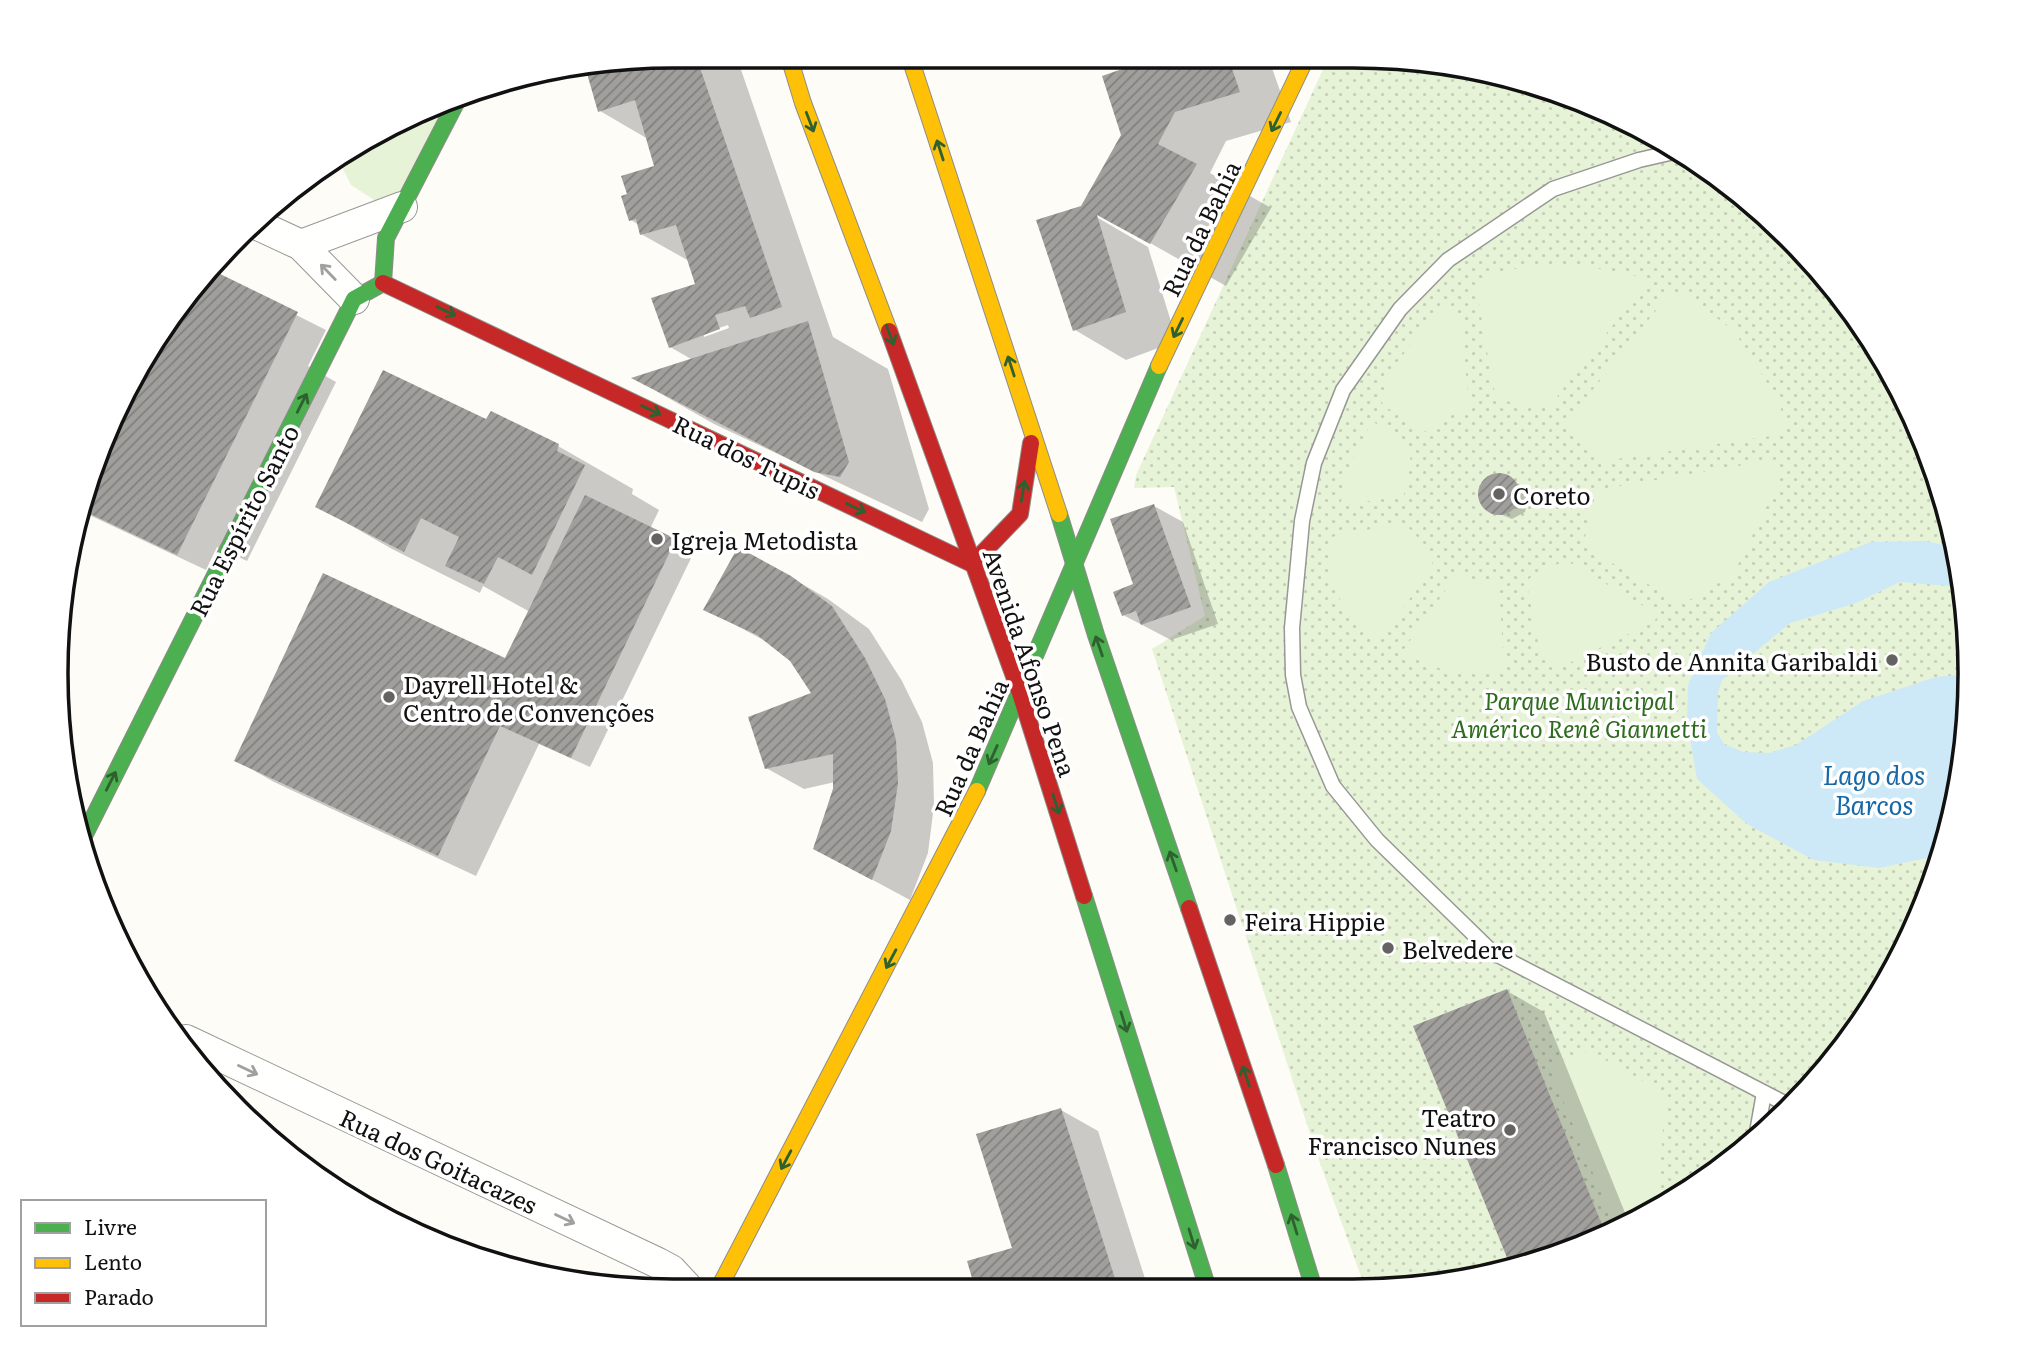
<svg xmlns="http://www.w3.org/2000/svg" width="2026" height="1347" font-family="Literata,serif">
<defs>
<pattern id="park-dots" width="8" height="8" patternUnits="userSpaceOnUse" patternTransform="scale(1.75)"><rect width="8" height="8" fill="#e7f3d7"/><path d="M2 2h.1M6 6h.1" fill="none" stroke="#c5cfb8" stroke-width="1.8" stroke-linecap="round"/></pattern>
<pattern id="building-hatch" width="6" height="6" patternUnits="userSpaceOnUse" patternTransform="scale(1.75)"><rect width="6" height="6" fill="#a19f9c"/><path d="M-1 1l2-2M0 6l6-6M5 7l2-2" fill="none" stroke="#82807e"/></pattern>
</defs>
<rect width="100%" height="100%" fill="#fdfcf7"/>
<path fill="url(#park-dots)" d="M1327 61H1433L1625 120 1760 210 1843 298 1906 401 1949 514 1969 634 1965 754 1937 872 1887 983 1816 1081 1728 1164 1625 1227 1512 1270 1392 1290H1366L1316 1152 1152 649 1205 616 1174 487 1134 488 1136 475Z"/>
<g fill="#e7f3d7">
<path d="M454 99 405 196 379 203 351 185 337 157Z"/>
<path d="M1589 267 1641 277 1645 284 1549 407 1541 408 1501 400 1496 396 1492 381 1476 285C1503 261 1554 268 1589 267Z"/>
<path d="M1670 293 1685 294 1734 331 1780 403 1784 425 1777 435 1597 462 1569 424 1570 418Z"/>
<path d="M1447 307 1453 308 1460 315 1469 403 1467 409 1449 415 1424 432 1383 405 1381 399C1390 366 1420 329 1447 307Z"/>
<path d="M1372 421 1412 449 1404 495 1340 506 1349 467Z"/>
<path d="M1779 459 1777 485 1733 575 1682 604 1588 549 1585 537 1597 490Z"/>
<path d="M1404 523 1425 545 1433 565 1385 635 1373 639C1341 609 1322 581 1334 536Z"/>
<path d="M1562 562H1569L1657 614 1655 621 1569 663H1550L1541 658 1527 584 1530 578Z"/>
<path d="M1457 574 1483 584 1499 582 1504 672C1464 678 1438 671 1402 652Z"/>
<path d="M1589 1051 1661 1091 1665 1101 1658 1200 1654 1209 1617 1231 1548 1065Z"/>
</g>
<path fill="#cde8f7" d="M1926 541 1955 548 1961 587 1900 582 1856 603 1790 623 1722 680 1718 692 1717 733 1724 744 1743 752 1769 753 1796 745 1863 701 1936 677 1967 674 1965 754 1941 855 1879 868 1814 860 1747 824 1697 779 1687 719 1688 685 1711 633 1769 582 1871 542Z"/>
<g fill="#0003" fill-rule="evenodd">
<path d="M674 56 737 58 833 337 888 369 929 509 922 522 714 424 635 379 693 360 670 347 697 285 689 261 641 234 639 225 631 220 657 168 648 139 600 111ZM728 325 729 328 704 337V333Z"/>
<path d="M1156 59 1259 60 1272 68 1291 122 1226 141 1210 173 1271 208 1226 286 1083 205 1123 135Z"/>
<path d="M1081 208 1148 247 1177 341 1126 360 1075 330Z"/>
<path d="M211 272 326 330 308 366 336 382 247 561 217 547 206 570 85 513 103 438 184 297Z"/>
<path d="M487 421 558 446 633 489 632 494 659 510 650 529 694 552 590 767 539 744 476 876 274 782 236 760 506 660 530 612 483 586 480 593 392 549 317 506Z"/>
<path d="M1496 475 1521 485 1528 498 1525 512 1512 519 1488 509 1480 496 1484 483Z"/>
<path d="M1154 506 1183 522 1218 624 1171 640 1123 615 1135 585Z"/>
<path d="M790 577 828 599 869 629 902 681 922 722 933 763 934 805 928 853 910 900 815 849 835 782 804 789 766 768 813 693 791 660 771 644 705 609Z"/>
<path d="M1507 991 1544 1012 1630 1225 1514 1269 1416 1027Z"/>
<path d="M1061 1110 1098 1131 1148 1288H977L1014 1249Z"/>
<path d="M925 1283 933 1287H911Z"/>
</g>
<g fill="url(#building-hatch)">
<path d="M673 56H696L782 307 750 318 745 306 715 315 720 329 669 348 651 298 695 284 676 225 640 235 636 219 629 221 621 196 627 194 621 176 654 166 635 100 598 112 586 70Z"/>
<path d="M1151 59 1229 60 1240 92 1175 112 1158 144 1197 164 1150 244 1097 215 1126 312 1073 331 1036 220 1081 206 1121 135 1102 76Z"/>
<path d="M212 270 298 312 177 555 86 512 103 438 184 297Z"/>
<path d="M808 321 849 462 840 477 814 472 631 378Z"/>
<path d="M383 370 486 419 491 411 559 444 557 451 585 465 532 575 498 557 484 584 445 566 459 537 421 518 404 552 315 507Z"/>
<circle cx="1499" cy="494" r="21"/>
<path d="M585 495 676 539 571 758 500 726 438 856 234 761 323 573 505 658Z"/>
<path d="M1154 504 1191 607 1141 625 1136 611 1122 616 1113 592 1133 584 1110 519Z"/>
<path d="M738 547 791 576 832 606 865 658 885 699 896 740 898 783 891 831 872 880 813 849 833 789V754L765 769 748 717 811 693 790 661 757 635 703 610Z"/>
<path d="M1507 989 1606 1235 1512 1270 1413 1026Z"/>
<path d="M1061 1108 1118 1288H975L967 1261 1012 1248 976 1134Z"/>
</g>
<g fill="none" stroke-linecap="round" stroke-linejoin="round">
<defs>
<g id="lane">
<path d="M1674 152 1639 160 1553 189 1448 260 1400 309 1343 390 1314 463 1302 521 1292 628 1293 675 1299 707 1333 786 1377 840 1492 952 1790 1106"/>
<path d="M1756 1138 1764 1093"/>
</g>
<g id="street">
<path d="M260 226 301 245 354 299"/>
<path d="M301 245 402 207"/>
<path d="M186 1040 658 1263 671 1270 686 1286"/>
</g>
<g id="fast">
<path d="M383 283 386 238 459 97"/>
<path d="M1059 514 1096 635 1189 908"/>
<path d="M977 791 1159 366"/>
<path d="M81 842 354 299 383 283"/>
<path d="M1084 896 1208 1289"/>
<path d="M1276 1165 1314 1289"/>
</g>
<g id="slow">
<path d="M789 57 803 103 889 331"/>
<path d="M910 58 1059 514"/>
<path d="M1159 366 1305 60"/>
<path d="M720 1286 977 791"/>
</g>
<g id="jam">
<path d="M383 283 972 564"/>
<path d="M889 331 1020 693 1084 896"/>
<path d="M972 564 1020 514 1031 443"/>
<path d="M1189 908 1276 1165"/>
</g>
</defs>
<use href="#lane" stroke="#979795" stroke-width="17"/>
<use href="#street" stroke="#979795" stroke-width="32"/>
<use href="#fast" stroke="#8e8d8b" stroke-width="18"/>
<use href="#slow" stroke="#8e8d8b" stroke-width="18"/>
<use href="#jam" stroke="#8e8d8b" stroke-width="18"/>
<use href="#lane" stroke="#fffffe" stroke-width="14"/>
<use href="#street" stroke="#fffffe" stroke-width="30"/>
<use href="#fast" stroke="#4caf50" stroke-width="16"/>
<use href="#slow" stroke="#ffc107" stroke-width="16"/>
<use href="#jam" stroke="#c62828" stroke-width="16"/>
</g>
<defs><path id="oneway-shaft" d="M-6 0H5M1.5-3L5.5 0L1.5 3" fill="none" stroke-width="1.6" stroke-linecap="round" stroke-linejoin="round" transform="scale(1.75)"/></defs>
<g stroke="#2e6030">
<use href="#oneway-shaft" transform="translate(810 122) rotate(69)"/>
<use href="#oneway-shaft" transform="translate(1276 122) rotate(116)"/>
<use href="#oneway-shaft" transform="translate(940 150) rotate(-108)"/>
<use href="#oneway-shaft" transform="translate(446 311) rotate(26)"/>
<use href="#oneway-shaft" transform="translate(1178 328) rotate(116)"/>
<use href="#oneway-shaft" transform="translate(890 335) rotate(69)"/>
<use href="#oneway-shaft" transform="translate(1011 366) rotate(-108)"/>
<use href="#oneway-shaft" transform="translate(302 403) rotate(-63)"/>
<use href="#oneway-shaft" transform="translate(651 410) rotate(26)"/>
<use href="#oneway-shaft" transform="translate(1023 491) rotate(-81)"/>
<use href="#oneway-shaft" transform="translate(856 508) rotate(26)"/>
<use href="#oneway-shaft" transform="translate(1099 646) rotate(-109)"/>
<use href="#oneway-shaft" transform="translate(993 755) rotate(114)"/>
<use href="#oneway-shaft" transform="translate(111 781) rotate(-63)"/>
<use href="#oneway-shaft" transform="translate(1056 804) rotate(72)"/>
<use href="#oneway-shaft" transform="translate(1173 861) rotate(-109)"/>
<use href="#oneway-shaft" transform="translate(891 959) rotate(118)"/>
<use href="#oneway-shaft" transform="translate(1124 1022) rotate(73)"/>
<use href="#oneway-shaft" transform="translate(1246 1076) rotate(-109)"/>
<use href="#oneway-shaft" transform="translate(786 1160) rotate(118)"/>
<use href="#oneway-shaft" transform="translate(1294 1224) rotate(-107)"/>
<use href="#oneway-shaft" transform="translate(1192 1239) rotate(73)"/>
</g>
<g stroke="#a0a09f">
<use href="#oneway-shaft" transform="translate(328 272) rotate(-134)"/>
<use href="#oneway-shaft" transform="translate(248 1070) rotate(25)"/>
<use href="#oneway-shaft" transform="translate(565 1219) rotate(25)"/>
</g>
<g fill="#646362" stroke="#fff" stroke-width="2.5">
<circle cx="1499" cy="494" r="7"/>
<circle cx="657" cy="539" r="7"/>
<circle cx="1892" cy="660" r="7"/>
<circle cx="389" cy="697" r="7"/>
<circle cx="1230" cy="920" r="7"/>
<circle cx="1388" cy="948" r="7"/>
<circle cx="1510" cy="1130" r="7"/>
</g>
<g text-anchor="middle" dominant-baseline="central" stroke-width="7" stroke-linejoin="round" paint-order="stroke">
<g font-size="24" fill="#111" stroke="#fff">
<text transform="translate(1200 228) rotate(-64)">Rua da Bahia</text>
<text transform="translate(747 456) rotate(26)">Rua dos Tupis</text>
<text transform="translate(243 520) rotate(-63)">Rua Espírito Santo</text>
<text transform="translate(1031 662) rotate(71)">Avenida Afonso Pena</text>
<text transform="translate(970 747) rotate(-66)">Rua da Bahia</text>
<text transform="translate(439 1160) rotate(25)">Rua dos Goitacazes</text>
</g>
<g font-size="24" fill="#111" stroke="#fff" text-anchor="start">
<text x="1513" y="494">Coreto</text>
<text x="671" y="539">Igreja Metodista</text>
<text x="1878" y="660" text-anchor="end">Busto de Annita Garibaldi</text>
<text x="403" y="683">Dayrell Hotel &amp;<tspan x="403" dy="28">Centro de Convenções</tspan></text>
<text x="1244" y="920">Feira Hippie</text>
<text x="1402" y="948">Belvedere</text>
<text x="1496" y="1116" text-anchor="end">Teatro<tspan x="1496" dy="28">Francisco Nunes</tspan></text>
</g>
<g font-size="24" font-style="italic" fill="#2f6b1f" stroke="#fff">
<text x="1579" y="699">Parque Municipal<tspan x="1579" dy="28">Américo Renê Giannetti</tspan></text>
</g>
<g font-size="26" font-style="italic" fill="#1768a6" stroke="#fff">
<text x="1874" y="773">Lago dos<tspan x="1874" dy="30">Barcos</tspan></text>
</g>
</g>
<path d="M0 0H2026V1347H0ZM673 68H1353A605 605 0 0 1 1958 673V674A605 605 0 0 1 1353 1279H673A605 605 0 0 1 68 674V673A605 605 0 0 1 673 68Z" fill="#fff" fill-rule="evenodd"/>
<path fill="none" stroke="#111" stroke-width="3.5" d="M673 68H1353A605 605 0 0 1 1958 673V674A605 605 0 0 1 1353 1279H673A605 605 0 0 1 68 674V673A605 605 0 0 1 673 68Z"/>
<rect x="21" y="1200" width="245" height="126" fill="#ffffff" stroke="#a0a0a0" stroke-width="2"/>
<rect x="35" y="1223" width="35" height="10" fill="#4caf50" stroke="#a0a0a0" stroke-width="2"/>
<text x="84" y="1235" font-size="21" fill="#111111">Livre</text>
<rect x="35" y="1258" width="35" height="10" fill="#ffc107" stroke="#a0a0a0" stroke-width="2"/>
<text x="84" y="1270" font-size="21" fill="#111111">Lento</text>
<rect x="35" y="1293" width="35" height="10" fill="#c62828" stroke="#a0a0a0" stroke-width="2"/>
<text x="84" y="1305" font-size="21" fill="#111111">Parado</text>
</svg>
